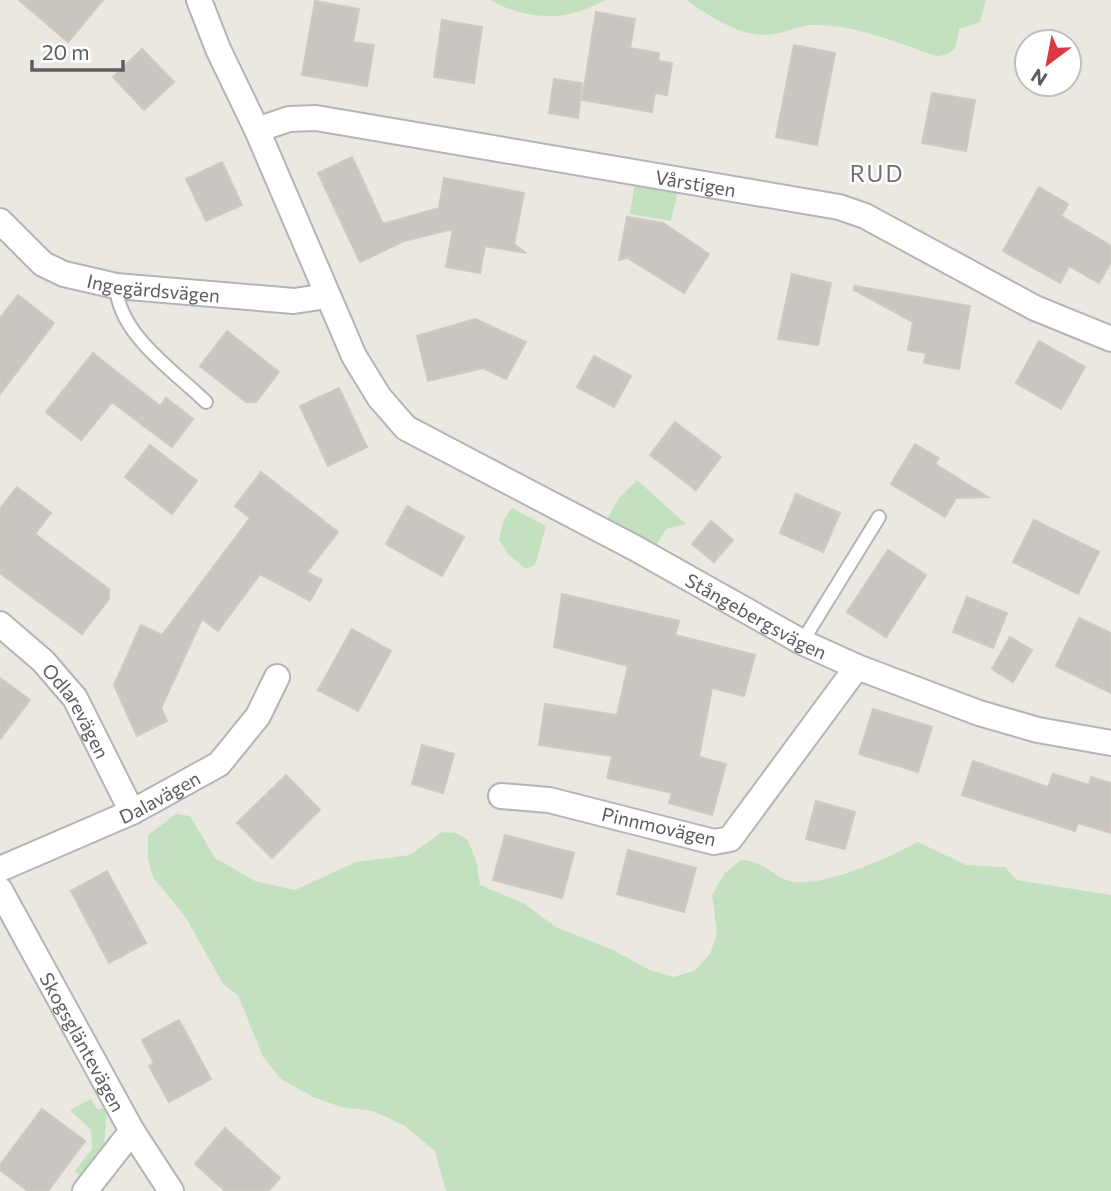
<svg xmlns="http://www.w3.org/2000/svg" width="1111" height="1191" font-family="Commissioner,sans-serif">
<rect width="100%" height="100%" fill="#ebe8e1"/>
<g fill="#c4e1bf">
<path d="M490 0H605C566 22 529 21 490 0Z"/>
<path d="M686 0H986L980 22 959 29C956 47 956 55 936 56 898 43 856 25 816 25 801 24 789 32 774 34 743 40 710 16 686 0Z"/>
<path d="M635 183 678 191 671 221 630 214Z"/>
<path d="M637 480 686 524 666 529 655 547 607 519 619 498Z"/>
<path d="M512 508 546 526 535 565 526 569 508 554 499 539 504 519Z"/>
<path d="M176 814 190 816 215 858 255 881 295 890 356 862 410 855 442 832 456 833 468 840 477 864 480 885 523 903 556 927 613 950 650 970 673 977 694 971 710 954 717 933 712 895 725 873 741 860C770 862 773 880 795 882 827 886 890 857 918 842L966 865 1005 867 1017 880 1111 895V1191H446L435 1151 405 1126 373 1111 341 1107 313 1097 281 1079 263 1057 238 995 223 984 186 918 153 877 148 858V835Z"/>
<path d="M91 1099 97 1109 107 1108 104 1147 82 1177 75 1171 92 1149 91 1130 70 1110Z"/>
</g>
<g fill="#c9c5c0" stroke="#cfc9c0" stroke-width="2">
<path d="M19 0H103L68 42Z"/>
<path d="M315 1 359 9 353 42 374 45 367 86 302 75Z"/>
<path d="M596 12 635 19 630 48 659 53 658 61 672 63 667 95 655 93 652 112 582 100Z"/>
<path d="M442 20 482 27 474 83 434 77Z"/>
<path d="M794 45 835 53 817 145 776 137Z"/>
<path d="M142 49 174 82 144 110 113 77Z"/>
<path d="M554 79 582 83 578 118 549 113Z"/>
<path d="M932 93 975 100 966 151 922 143Z"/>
<path d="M352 157 383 224 439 208 444 178 524 193 514 244 526 253 485 246 480 273 446 267 453 229 404 241 360 262 318 173Z"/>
<path d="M222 162 242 205 206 221 186 179Z"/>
<path d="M1039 187 1068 204 1061 216 1111 246V262L1099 283 1069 266 1060 283 1003 251Z"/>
<path d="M627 217 663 223 709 254 684 293 629 259 630 257 619 260Z"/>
<path d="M792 274 831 283 818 345 778 339Z"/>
<path d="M855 286 970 306 959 369 924 363 926 353 908 350 913 322 854 290Z"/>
<path d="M18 295 54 323 0 394V318Z"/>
<path d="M475 319 526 342 506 379 483 368 428 381 417 336Z"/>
<path d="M227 331 279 372 256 402H246L200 366Z"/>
<path d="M1039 341 1085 367 1061 409 1016 383Z"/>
<path d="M93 353 160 406 166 398 193 419 172 447 112 402 81 440 46 412Z"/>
<path d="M594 356 631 376 614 407 577 387Z"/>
<path d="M339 388 367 447 328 466 300 406Z"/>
<path d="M675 422 721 457 696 490 650 455Z"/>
<path d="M915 444 939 458 935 464 988 497 956 498 945 517 891 484Z"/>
<path d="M150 445 197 481 172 514 125 477Z"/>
<path d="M261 472 338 532 307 572 322 580 310 601 260 574 218 631 202 619 161 708 167 721 137 736 114 685 141 625 162 635 250 518 235 506Z"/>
<path d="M17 487 51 513 35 534 109 589V599L82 634 0 573V509Z"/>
<path d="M796 494 840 513 823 552 780 533Z"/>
<path d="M407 506 464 537 442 576 386 544Z"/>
<path d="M1034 520 1099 552 1078 594 1013 562Z"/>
<path d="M711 521 733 540 714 562 692 544Z"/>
<path d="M888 550 926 575 886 637 847 612Z"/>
<path d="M562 594 679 621 675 635 755 655 744 696 712 688 699 757 726 764 712 815 669 803 672 793 607 778 612 756 539 745 545 704 617 715 628 666 554 647Z"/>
<path d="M967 597 1007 613 993 648 953 632Z"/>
<path d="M1079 618 1111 633V693L1056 666Z"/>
<path d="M352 629 391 651 358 711 318 690Z"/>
<path d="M1010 637 1032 650 1013 682 992 669Z"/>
<path d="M0 678 30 700 0 739Z"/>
<path d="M873 709 932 727 918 772 859 754Z"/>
<path d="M422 745 454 754 443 793 412 784Z"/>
<path d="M973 761 1048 787 1053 774 1089 785 1091 777 1111 783V833L1078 823 1075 831 962 795Z"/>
<path d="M286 775 320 810 272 858 237 823Z"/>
<path d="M816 801 855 812 845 849 806 839Z"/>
<path d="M505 835 574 853 562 898 493 880Z"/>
<path d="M628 850 696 868 684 912 617 894Z"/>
<path d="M107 871 146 943 109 963 71 891Z"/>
<path d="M179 1020 211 1079 169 1102 149 1066 154 1063 142 1040Z"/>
<path d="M42 1109 85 1141 48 1191H28L0 1170V1165Z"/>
<path d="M225 1128 280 1178 268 1191H225L195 1164Z"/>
</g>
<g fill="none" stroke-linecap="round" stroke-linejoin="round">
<defs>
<g id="service">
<path d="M116 286C119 335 173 370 206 402"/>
<path d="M802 642 879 517"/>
</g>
<g id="minor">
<path id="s1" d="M199 0 218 49 257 130 354 356 379 397 406 428 635 548 802 642 857 667 979 713 1038 730 1111 743"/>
<path id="s2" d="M257 130 289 119 316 118 839 207 865 216 1035 308 1111 339"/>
<path id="s3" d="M0 221 43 264 64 274 116 286 294 301 327 296"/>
<path id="s4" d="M0 624 43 661 75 698 132 812"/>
<path d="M501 796 549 800 714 842 730 839 857 667"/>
<path id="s5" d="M0 869 132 812 219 764 258 716 277 677"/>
<path id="s6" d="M0 890 132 1131 171 1191"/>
<path d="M85 1191 132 1131"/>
</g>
</defs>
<use href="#service" stroke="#b2b5b8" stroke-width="16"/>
<use href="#minor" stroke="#b2b5b8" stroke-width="28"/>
<use href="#service" stroke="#fff" stroke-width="12"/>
<use href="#minor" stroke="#fff" stroke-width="24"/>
</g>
<g text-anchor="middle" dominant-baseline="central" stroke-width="5" stroke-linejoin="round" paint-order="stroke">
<g font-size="19" fill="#5a5e61" stroke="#fff">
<text stroke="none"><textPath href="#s2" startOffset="446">Vårstigen</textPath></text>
<text stroke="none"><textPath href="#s3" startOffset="175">Ingegärdsvägen</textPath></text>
<text stroke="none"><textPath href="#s1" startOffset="875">Stångebergsvägen</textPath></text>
<text stroke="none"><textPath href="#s4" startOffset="117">Odlarevägen</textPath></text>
<text stroke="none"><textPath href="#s5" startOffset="175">Dalavägen</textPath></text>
<text transform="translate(659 826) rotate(13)">Pinnmovägen</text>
<text stroke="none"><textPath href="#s6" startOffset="173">Skogsgläntevägen</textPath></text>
</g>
<g font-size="23" letter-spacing="2" fill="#6b7073" stroke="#fff">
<text x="877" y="173">RUD</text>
</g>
</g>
<g transform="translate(1048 63) rotate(212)"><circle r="33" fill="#ffffff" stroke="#bdbfc0" stroke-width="2"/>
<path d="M0-5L12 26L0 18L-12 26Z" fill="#da3941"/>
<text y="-10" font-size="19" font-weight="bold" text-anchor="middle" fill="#5a5e61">N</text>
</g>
<path d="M32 60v10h91v-10" fill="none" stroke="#5a5e61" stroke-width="3.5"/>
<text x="42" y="60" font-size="21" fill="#5a5e61" stroke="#ffffff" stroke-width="5" paint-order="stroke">20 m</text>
</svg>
